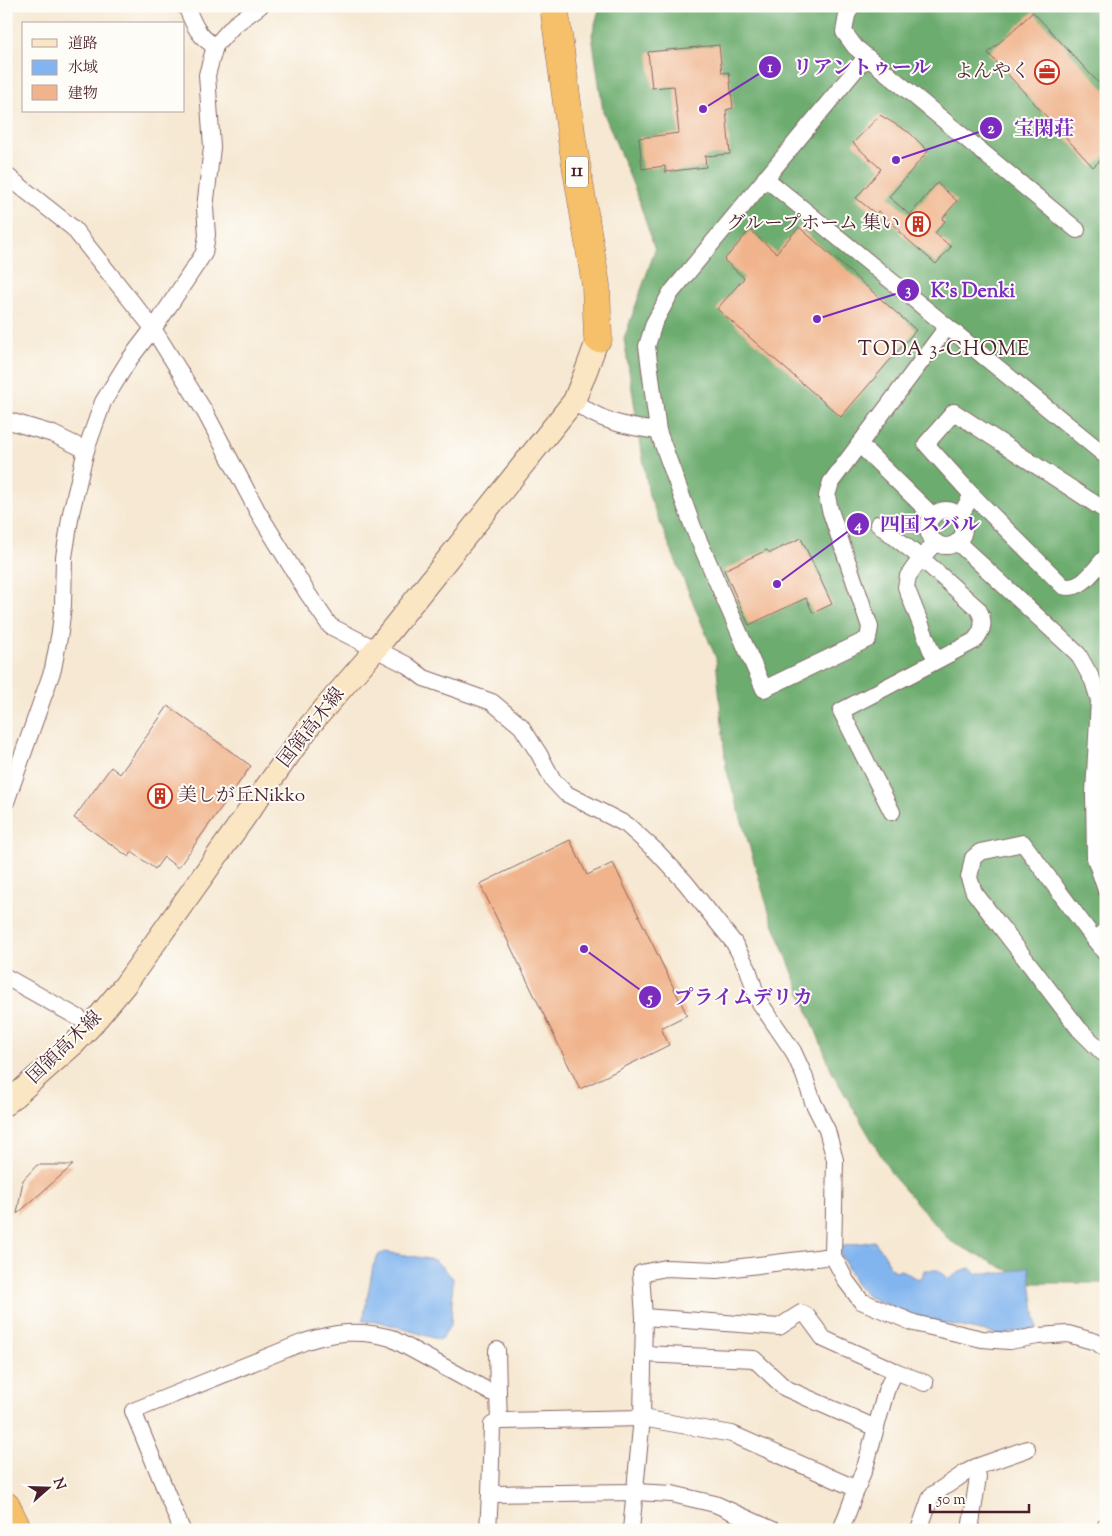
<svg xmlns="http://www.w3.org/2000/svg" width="1112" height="1536" font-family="'Sorts Mill Goudy','Noto Serif JP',serif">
<rect width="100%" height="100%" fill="#fdfcf7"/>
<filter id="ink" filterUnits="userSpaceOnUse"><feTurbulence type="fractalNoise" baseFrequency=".02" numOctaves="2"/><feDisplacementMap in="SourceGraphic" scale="10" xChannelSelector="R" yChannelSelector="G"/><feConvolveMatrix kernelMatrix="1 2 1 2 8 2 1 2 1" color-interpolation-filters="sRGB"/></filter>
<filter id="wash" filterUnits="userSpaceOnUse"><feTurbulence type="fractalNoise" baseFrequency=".0096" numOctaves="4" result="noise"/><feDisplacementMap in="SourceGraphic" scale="20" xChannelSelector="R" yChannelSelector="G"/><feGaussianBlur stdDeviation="1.12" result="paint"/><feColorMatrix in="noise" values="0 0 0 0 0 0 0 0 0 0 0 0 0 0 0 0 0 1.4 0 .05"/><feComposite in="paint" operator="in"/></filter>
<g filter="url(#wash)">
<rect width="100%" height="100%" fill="#f6e8d2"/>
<path fill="#6cac6e" stroke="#5b664c" d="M600 6H1097L1098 19 1106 34V1283H1033L950 1241 893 1176 833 1074 770 915 726 768 716 658 649 496 624 339 655 250 636 192 603 111 592 35Z"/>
<g fill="#82b5ef" stroke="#666a8d">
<path d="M874 1241 885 1255 890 1267 896 1271 901 1270 917 1279 923 1276 924 1270H938L948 1279 963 1270 970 1268 977 1275C986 1271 996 1274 1005 1273 1013 1272 1022 1268 1029 1266L1037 1328 1000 1335 916 1317 867 1296 856 1284 841 1255 839 1247Z"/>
<path d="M386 1252 435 1260 453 1278 451 1325 440 1340 381 1322 363 1321 373 1266 378 1255Z"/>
</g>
<g id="blocks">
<g fill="#f0b38b">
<path d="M1033 12 1106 91V155L1093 167 988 53Z"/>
<path d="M719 45 722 73 729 72 733 108 726 110 730 154 705 156 706 167 665 172V166L642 169 639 138 679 133 674 86 652 88 648 52Z"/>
<path d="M880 115 910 133 928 151 889 197 910 215 937 183 957 201 942 219 945 221 935 233 951 247 936 264 899 232 900 230 878 211 876 214 856 198 881 169 853 143Z"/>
<path d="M799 227 916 330 841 417 717 309 744 278 724 260 750 230 776 253Z"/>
<path d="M801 538 832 604 813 613 806 598 749 625 724 570 767 550 770 553Z"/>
<path d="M168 706 251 766 178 868 164 857 155 869 132 852 129 857 74 818 111 767 120 774Z"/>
<path d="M570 840 587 875 613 863 687 1015 661 1028 669 1045 580 1089 480 884Z"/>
<path d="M37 1165H73L17 1214 23 1180Z"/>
</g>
</g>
</g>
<g filter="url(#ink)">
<use href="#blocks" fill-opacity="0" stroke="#866565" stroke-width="1"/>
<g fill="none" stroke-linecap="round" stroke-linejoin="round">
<defs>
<g id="street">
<path d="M186 6C193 23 198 37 215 46"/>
<path d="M852 6 847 15 844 32 855 47 1077 230"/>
<path d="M866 57 670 294 654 323 647 346 658 431 693 527 764 689 868 639 870 627 830 510 827 496 831 482 947 327"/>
<path d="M6 175 73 228 152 327 205 412 258 512 308 594 330 626 407 665 424 678 492 702 521 726 539 754 553 780 565 793 627 825 657 852 685 882 734 943 748 969 758 1000 793 1051 804 1075 813 1102 827 1130 835 1160 833 1256 846 1281 861 1301 914 1323 982 1339 1009 1341 1038 1336 1068 1334 1096 1342 1106 1349"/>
<path d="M765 178 1106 456"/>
<path d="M574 401C598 421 627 427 658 431"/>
<path d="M6 420 53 434 86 450"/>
<path d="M859 444 933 516"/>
<path d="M972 495 1063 586C1082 592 1094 569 1106 557"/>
<circle cx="946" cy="528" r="18"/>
<path d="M960 516 972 495 926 444 954 412 1106 511"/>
<path d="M878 524 921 558 978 609C985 621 984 630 974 641L841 711 892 812"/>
<path d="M936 542 921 558 908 576 906 587 931 650 937 660"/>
<path d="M957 542 1078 654 1093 681 1099 700 1094 793 1095 858 1106 890"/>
<path d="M6 802 53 669 60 632 63 605 64 557 71 513 86 450 103 402 129 360 161 318 204 253 207 235 205 208 212 147 207 75 215 46 234 25 260 6"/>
<path d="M1106 931 1095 940 1106 954"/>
<path d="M1095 940 1023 843 980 852 973 858 969 878 974 892 1079 1029 1103 1053H1106"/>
<path d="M6 977 79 1018 90 1027"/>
<path d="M644 1317 779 1327 801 1313 807 1316 824 1339 895 1371 925 1383"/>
<path d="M643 1354 754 1359 785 1388 876 1428"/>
<path d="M498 1393 499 1421 642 1418 732 1434 857 1489"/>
<path d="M499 1421 492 1425 490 1494 635 1492 672 1494 715 1504 773 1530"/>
<path d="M182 1530 133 1411 304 1342C334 1332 360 1329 391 1338L490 1392 498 1393 497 1350"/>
<path d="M488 1530 490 1494"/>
<path d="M631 1530 642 1418 644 1317 641 1273 666 1268 717 1270 833 1256"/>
<path d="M841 1530 866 1464 886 1391 895 1371"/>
<path d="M919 1530 931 1496 965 1473 976 1467 1027 1449"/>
<path d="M970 1530 978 1477 976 1467"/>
<path d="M1104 1530 1106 1525"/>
</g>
<path id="secondary" d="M6 1104 75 1043 90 1027 125 985 311 724 375 650 574 401 586 371 598 338"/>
<g id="highway">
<path d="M554 6 572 140 596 285 598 338"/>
<path d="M6 1506 18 1530"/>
</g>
</defs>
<use href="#street" stroke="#866565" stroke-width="18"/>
<use href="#secondary" stroke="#866565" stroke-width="24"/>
<use href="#highway" stroke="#866565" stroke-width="29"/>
<use href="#street" stroke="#fff" stroke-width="16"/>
<use href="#secondary" stroke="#fbe6c4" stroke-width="22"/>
<use href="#highway" stroke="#f6c06b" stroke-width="28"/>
</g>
</g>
<defs>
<symbol id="office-ring" viewBox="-11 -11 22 22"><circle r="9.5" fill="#fdfcf7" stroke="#c8321e" stroke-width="1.5"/><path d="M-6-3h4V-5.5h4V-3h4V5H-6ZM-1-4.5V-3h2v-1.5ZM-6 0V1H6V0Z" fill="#c8321e"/></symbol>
<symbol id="building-ring" viewBox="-11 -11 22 22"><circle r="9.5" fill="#fdfcf7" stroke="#c8321e" stroke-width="1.5"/><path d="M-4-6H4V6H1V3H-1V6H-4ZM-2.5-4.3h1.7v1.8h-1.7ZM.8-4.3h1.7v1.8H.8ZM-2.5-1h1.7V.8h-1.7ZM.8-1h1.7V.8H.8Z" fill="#c8321e"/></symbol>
</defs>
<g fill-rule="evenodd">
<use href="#office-ring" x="1033" y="58" width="28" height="28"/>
<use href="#building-ring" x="904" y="210" width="28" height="28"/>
<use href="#building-ring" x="146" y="782" width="28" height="28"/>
</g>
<g text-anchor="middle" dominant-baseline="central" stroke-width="4" stroke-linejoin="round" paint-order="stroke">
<rect fill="#fdfcf7" stroke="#806168" stroke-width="1" x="566" y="156.5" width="22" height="31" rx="4"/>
<g font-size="18" font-weight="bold" fill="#4a1f2b">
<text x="577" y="172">11</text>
</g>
<g font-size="19" fill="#4a1f2b" stroke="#fdfcf7" text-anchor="end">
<text x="1030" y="72">よんやく</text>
<text x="900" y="224">グループホーム 集い</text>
<text x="178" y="796" text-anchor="start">美しが丘Nikko</text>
</g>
<g font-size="19" fill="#4a1f2b" stroke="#fdfcf7">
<text transform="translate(312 728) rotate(-52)">国領高木線</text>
<text transform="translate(65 1048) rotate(-44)">国領高木線</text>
</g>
<g font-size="20" letter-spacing="1" fill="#4a1f2b" stroke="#fdfcf7">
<text x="944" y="350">TODA 3-CHOME</text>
</g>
</g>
<path fill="none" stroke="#7b2cbf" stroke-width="2" d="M703 109L770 67M896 160L991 128M817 319L908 290M777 584L858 524M584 949L650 997"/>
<g fill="#7b2cbf" stroke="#fdfcf7" stroke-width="2">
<circle cx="703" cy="109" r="5"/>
<circle cx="896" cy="160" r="5"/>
<circle cx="817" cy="319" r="5"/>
<circle cx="777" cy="584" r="5"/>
<circle cx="584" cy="949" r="5"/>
<circle cx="770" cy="67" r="12"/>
<circle cx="991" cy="128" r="12"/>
<circle cx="908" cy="290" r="12"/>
<circle cx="858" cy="524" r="12"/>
<circle cx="650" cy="997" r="12"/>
</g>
<g font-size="15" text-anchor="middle" font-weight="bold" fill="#fff">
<text x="770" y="72">1</text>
<text x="991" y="133">2</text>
<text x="908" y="295">3</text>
<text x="858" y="530">4</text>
<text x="650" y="1003">5</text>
</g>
<g font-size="20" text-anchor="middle" font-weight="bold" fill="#7b2cbf" stroke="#fdfcf7" stroke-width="4" stroke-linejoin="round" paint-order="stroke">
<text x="862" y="74">リアントゥール</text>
<text x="1044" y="135">宝閑荘</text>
<text x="973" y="297">K's Denki</text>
<text x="930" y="531">四国スバル</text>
<text x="743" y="1004">プライムデリカ</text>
</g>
<rect width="1112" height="1536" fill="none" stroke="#fdfcf7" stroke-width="25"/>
<rect x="22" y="22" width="162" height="90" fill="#fdfcf7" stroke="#b5a4a5"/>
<rect x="32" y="39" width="25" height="8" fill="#fbe6c4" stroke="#b5a4a5"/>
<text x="68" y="48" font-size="15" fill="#4a1f2b">道路</text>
<rect x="32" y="60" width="25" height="15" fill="#82b5ef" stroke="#b5a4a5"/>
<text x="68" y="72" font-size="15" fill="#4a1f2b">水域</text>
<rect x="32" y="85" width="25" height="15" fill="#f0b38b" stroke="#b5a4a5"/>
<text x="68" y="98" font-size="15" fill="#4a1f2b">建物</text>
<g transform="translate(48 1488) rotate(70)" stroke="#fdfcf7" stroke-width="4" paint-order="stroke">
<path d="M0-4L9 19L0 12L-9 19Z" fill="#4a1f2b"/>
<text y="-8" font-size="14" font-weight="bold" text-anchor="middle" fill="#4a1f2b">N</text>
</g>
<path d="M930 1504v8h99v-8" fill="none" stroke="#4a1f2b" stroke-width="2.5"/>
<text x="937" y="1504" font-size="15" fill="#4a1f2b" stroke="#fdfcf7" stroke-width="4" paint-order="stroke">50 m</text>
</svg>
